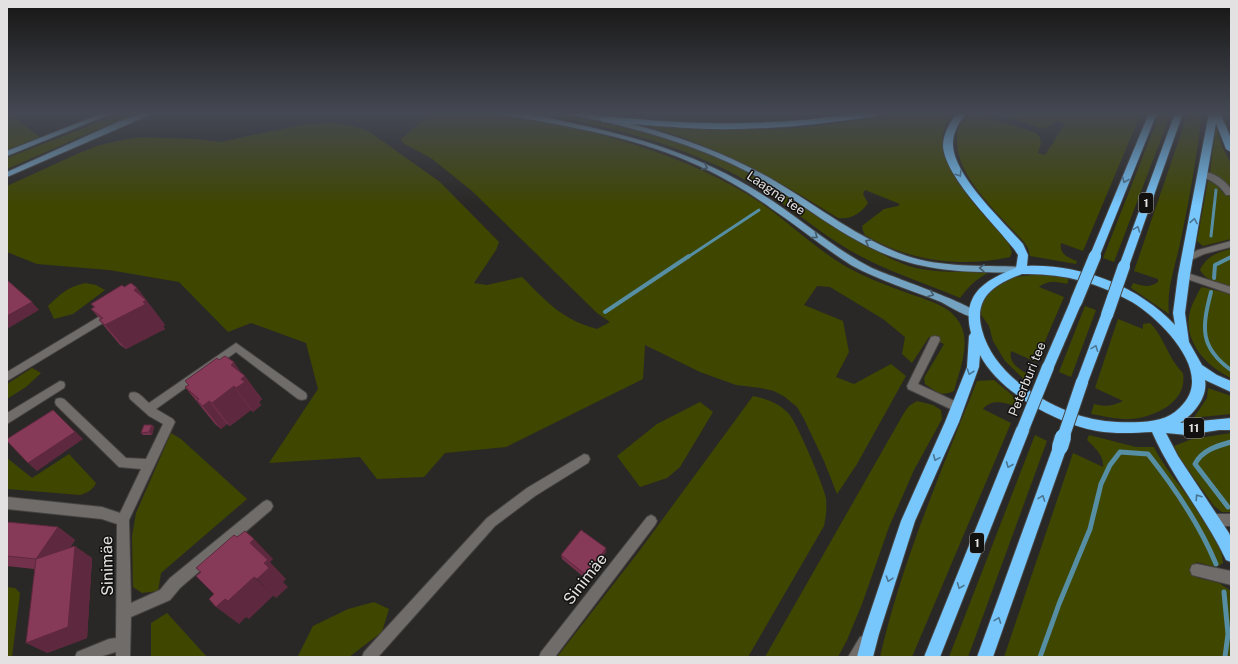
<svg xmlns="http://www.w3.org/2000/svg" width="1238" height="664" font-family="'Public Sans',sans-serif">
<rect width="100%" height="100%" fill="#2a2826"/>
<g fill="#3f4600">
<path d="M7 113H23L14 117 40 137 7 150Z"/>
<path d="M122 113H141L94 131 7 169V158Z"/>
<path d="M431 113C449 113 468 111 487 113 577 124 685 152 761 203 790 223 815 248 845 266 863 276 883 284 902 291 919 298 946 303 957 319 973 340 960 368 954 391 940 397 937 392 925 384L924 378 944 344 929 337 912 363 902 354 905 337 883 319 830 287 817 286 804 305 843 321 849 352 836 377 854 384 891 364 906 376 857 464 837 494 824 461 804 419 797 407 785 397 774 391 761 388 736 385 700 372 645 345 643 379 506 447 445 453 424 477 377 479 360 457 269 463 318 389 306 343 251 323 228 332 179 282 109 270 37 264 7 252V186L79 153 100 145 122 140 141 137 197 139 220 142 306 124 335 122 367 130 440 182 499 242 496 250 474 283 487 285 522 277C547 302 561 319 597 329L610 322 597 313 472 191 431 158 403 143 401 139Z"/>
<path d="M535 113C555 113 574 117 594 121 648 132 702 149 751 174 796 198 834 231 880 253 891 259 904 265 916 268 940 273 965 273 988 270L990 272C977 278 969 286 960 298 930 285 898 275 868 260 832 243 801 215 767 193 697 148 616 127 535 113Z"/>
<path d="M897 113H953C918 155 982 211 1008 242L1012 252 1010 257C960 268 909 261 865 235L863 231 862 226 884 209 898 206 900 204 865 190 863 194 868 203C861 213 851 220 838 218 772 177 715 144 639 124 697 129 757 132 816 126 843 123 870 118 897 113Z"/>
<path d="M976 113 1036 133C1043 139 1041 145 1038 153L1045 155 1065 124 1057 121 1048 127 1040 128 995 113H1141L1083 251 1061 243C1059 254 1068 258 1077 261L1076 264 1030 256 1028 248 1024 242C999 214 949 171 958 132 960 122 966 115 976 113Z"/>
<path d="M1160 113H1171L1114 262 1103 258Z"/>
<path d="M1188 113H1202C1197 155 1190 197 1181 239 1176 264 1166 289 1169 314L1131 288 1133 283C1142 286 1150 288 1158 282V279L1134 271Z"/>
<path d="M1216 127 1222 146 1231 164V189L1210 172Z"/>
<path d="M1208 181 1216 184 1224 194 1231 195V239L1203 246 1197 241Z"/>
<path d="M1231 249V288C1221 284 1206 281 1200 270 1206 257 1217 252 1231 249Z"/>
<path d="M1040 275 1069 278 1067 284C1056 281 1048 280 1039 287L1064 297 1036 362 1011 351C1008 363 1021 371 1030 375L1027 382 1005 361 993 341 989 326 977 309C993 282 1009 275 1040 275Z"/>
<path d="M85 283 96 285 105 290 73 314 54 319 48 306C60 294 68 287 85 283Z"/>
<path d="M1202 287 1231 294V378C1203 365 1178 335 1193 303 1196 298 1198 291 1202 287Z"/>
<path d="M1085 306 1096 310 1071 377 1059 372Z"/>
<path d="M1118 319 1143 329V324L1150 323C1165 338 1167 357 1183 373 1188 402 1155 417 1131 419 1118 420 1104 416 1091 414L1094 404C1105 407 1113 406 1123 401L1095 388Z"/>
<path d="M32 368 41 373 26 387 7 399V384Z"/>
<path d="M994 380 1018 400 1015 406C1004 402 991 399 983 409L1011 423 912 657H880C901 565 938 479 973 391L977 381Z"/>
<path d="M1208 388 1231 396V414L1201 417 1193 419 1207 398Z"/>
<path d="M753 396C767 399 779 403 789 414 797 423 824 486 826 498 827 508 826 517 824 526L748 657H557L640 550Z"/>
<path d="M917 401 933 405 941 410 942 419 914 470 889 527 862 604 847 640 838 657H765L904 413 909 406Z"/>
<path d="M700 402 713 412 680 467 667 478 640 487 617 456 657 424Z"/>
<path d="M171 433 181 439 247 499 161 573 158 591 142 593 133 587 132 536 136 513Z"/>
<path d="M1231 433V512H1222L1214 506 1179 457 1174 446 1192 439Z"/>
<path d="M1035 435 1047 441 968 657H949Z"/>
<path d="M1089 435 1136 447H1154C1170 481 1221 527 1223 563L1216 567 1196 562 1198 578 1219 583 1231 591V657H1004L1073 453 1103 467C1104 455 1095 448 1087 440Z"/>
<path d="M69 454 96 483C93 490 87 493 80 495L7 489V458L32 478Z"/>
<path d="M7 587 15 588 20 593 12 657H7Z"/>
<path d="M374 602 389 609 382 632 349 657 298 656 313 626 348 609Z"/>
<path d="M167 613 207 657H151V623Z"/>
</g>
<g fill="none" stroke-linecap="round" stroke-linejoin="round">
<g stroke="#568ea4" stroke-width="3">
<path d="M1211 236 1216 190"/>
<path d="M688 257 759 210"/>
</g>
<g stroke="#568ea4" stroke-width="4">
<path d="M1214 278 1215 265 1231 257"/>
<path d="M1211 292C1202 327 1199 347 1231 370"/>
<path d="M605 312 689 256"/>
</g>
<g stroke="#568ea4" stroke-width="5">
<path d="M1228 507 1195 464C1202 450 1217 446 1231 442"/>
<path d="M1224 592 1228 634 1225 657"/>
<path d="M1040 657 1059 604 1090 529 1101 484 1110 465 1120 452 1148 454C1175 488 1199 523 1216 564"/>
</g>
<defs>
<g id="minor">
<path d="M1199 172C1211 170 1225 180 1231 189V195H1226C1219 184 1211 180 1199 176Z"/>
<path d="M1231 241V247L1204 254 1187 262 1182 259 1184 257 1198 250Z"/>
<path d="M1184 272 1231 287V294L1181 277 1179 275Z"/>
<path d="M110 310 113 311 115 314 113 317 7 381V372Z"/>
<path d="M935 336 939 337 940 340 918 384 961 404 962 407 961 410 957 412 908 389 907 386 931 337Z"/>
<path d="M236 343 306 393 307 396 306 399 302 400 298 399 236 352 156 409 173 419 175 422 129 520 131 603 160 590 170 578 263 502 267 500 271 502 273 506 271 510 180 588 170 600 131 617 130 657H116V652L99 657H75L77 652 109 639 116 638 117 524 102 519 7 509V497L102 507 120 513 141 469 119 467 56 405 55 402 56 399 60 398 64 399 126 458 146 459 163 424 149 416 130 399 129 396 130 393C138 390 143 398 149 403Z"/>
<path d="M60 381 64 382 65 385 64 388 7 424V413Z"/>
<path d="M584 454 588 455 590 459 588 463 535 496 495 526 378 657H362L364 652 487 518 527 488Z"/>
<path d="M1213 514H1231V526H1213L1209 524 1207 520 1209 516Z"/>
<path d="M651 515 655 517 657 521 655 525 555 657H539L541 652 647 517Z"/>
<path d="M1197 564 1231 571V585L1192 575 1190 570 1192 565Z"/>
<path d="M865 635 870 637 872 642 863 657H848L860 637Z"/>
</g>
<g id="major">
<path d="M103 113H113L7 156V151Z"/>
<path d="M144 113H154L7 177V172L120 121Z"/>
<path d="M502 113C525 112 549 118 571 123 638 137 702 156 760 193 798 216 831 247 870 267 888 276 971 303 978 314L976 317C969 319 949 306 941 302 911 290 880 281 851 265 824 248 799 227 772 209 749 192 725 178 699 166 639 138 571 127 506 115Z"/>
<path d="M567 113C590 112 613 119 636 125 684 138 732 156 775 181 819 207 859 239 907 256 943 268 983 265 1021 267L1026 270 1021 273C981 272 940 273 901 260 846 242 802 202 752 174 695 144 634 127 571 115Z"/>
</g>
<g id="highway">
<path d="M859 113H878L874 116C820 125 765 130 710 129 674 128 639 124 603 122L599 119 603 116C639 119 674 123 710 123 760 124 810 121 859 113Z"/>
<path d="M957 113H966C959 123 952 133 953 146 955 177 1003 221 1023 244L1028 255 1027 266C1081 264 1138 286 1175 325L1173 313 1178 275 1209 113H1220L1231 138V152L1226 149 1216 123 1190 275 1185 313 1189 342 1202 365 1217 375 1231 381V392L1205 380C1208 397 1194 414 1180 423L1231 418V430H1219L1187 435 1166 433 1178 456 1229 533 1231 538V562L1226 560C1205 515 1172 478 1152 432 1133 433 1115 434 1097 431 1056 423 1000 393 980 355L979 367 959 422 915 521 879 634 873 657H857L863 634 901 521 945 422 967 367 969 336 971 333C961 295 984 280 1016 268L1018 255 1014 249C995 224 945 177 943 146 943 134 950 122 957 113ZM1022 274C1062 273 1097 282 1132 302 1160 319 1212 370 1184 403 1173 417 1159 421 1141 422 1122 423 1101 422 1081 416 1041 403 993 373 982 330 973 297 995 284 1022 274Z"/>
<path d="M1149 113H1157L1100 255 1099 258H1091L1090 255Z"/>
<path d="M1175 113H1183L1129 266 1128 269H1120L1119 266Z"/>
<path d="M1076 298 1080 299 1082 302 1054 367 1052 370 1048 372 1044 370 1042 367 1070 302 1072 299Z"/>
<path d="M1107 311 1111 312 1113 315 1088 382 1087 386 1082 387 1077 386 1076 382 1101 315 1103 312Z"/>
<path d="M1023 423 1028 425 1030 429 940 657H924L1016 429 1018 425Z"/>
<path d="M1060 441 1065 443 1067 447 993 657H977L1053 447 1055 443Z"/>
</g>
</defs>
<use href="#minor" stroke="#454341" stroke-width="2"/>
<use href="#major" stroke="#454341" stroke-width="2"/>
<use href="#highway" stroke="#454341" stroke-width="2"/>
<use href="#minor" fill="#6f6c6a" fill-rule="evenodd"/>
<use href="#major" fill="#74a3c2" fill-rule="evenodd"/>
<use href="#highway" fill="#77c7fd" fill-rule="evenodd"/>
<defs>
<path id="highway-bridge-far2" d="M1094 257 1095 255"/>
<g id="highway-bridge-far1">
<path d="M1076 302 1095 256"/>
<path d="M1107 315 1124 266"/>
<path d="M1023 429 1048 367"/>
<path d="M1063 438 1082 382"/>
</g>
<path id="highway-bridge" d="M1060 447 1063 437"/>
</defs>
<use href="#highway-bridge-far2" stroke="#454341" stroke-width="11" stroke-linecap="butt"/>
<use href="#highway-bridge-far1" stroke="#454341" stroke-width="14" stroke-linecap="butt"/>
<use href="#highway-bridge" stroke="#454341" stroke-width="18" stroke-linecap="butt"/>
<use href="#highway-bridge-far2" stroke="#77c7fd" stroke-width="10"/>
<use href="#highway-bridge-far1" stroke="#77c7fd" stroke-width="12"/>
<use href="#highway-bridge" stroke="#77c7fd" stroke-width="16"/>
</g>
<g fill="#74314c">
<path d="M124 287 137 288 165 325 163 326 165 329 126 349 120 345 99 320H101L91 309 94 307 91 304Z"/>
<path d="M219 360 241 372 262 399 259 402 261 405 253 412 251 410 230 426 227 424 221 429 215 424 185 387 188 385 185 381Z"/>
<path d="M152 425 154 427 152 435H143L141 433Z"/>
<path d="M7 522 58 527 75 540 70 547 92 558 87 638 47 653 34 569 7 566Z"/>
<path d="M606 548V552L586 579 562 559 561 555Z"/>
</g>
<g fill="#5e283e">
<path d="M137 288 165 325 163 326 165 329 126 349 105 325 134 290Z"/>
<path d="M32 302 39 310 7 329V316Z"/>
<path d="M234 362 244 377 245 376 262 399 259 402 261 405 253 412 236 388 231 365Z"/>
<path d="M234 386 251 410 230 426 212 403Z"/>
<path d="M209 401 227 424 221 429 203 406Z"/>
<path d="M53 410 83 439 37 471 28 463Z"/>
<path d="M152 425 154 427 152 435 149 432Z"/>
<path d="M58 527 75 540 55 571 36 559Z"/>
<path d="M254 539 273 559 270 562 286 579 283 582 288 587 276 598 257 579 264 563 250 543Z"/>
<path d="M75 546 92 558 87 638 47 653 26 643Z"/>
<path d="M606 548V552L586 579V575Z"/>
<path d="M254 577 274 595 249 619 246 617 239 624 216 607 225 599Z"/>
</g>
<g fill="#873958" stroke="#5e283e">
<path d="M7 280 32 302 7 316Z"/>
<path d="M131 283 137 288 134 290 146 300 143 302 146 304 105 325 99 320 103 318 91 309 95 307 91 304 122 285 124 287Z"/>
<path d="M225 356 234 362 231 365 245 376 241 379 245 382 236 388 234 386 212 403 209 401 203 406 197 401 199 399 185 387 189 385 185 381 217 358 219 360Z"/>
<path d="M53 410 75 432 28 463 7 441V439Z"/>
<path d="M144 425H152L149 432 141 433Z"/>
<path d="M7 522 58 527 36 559 7 556Z"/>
<path d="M581 530 606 548 586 575 561 555Z"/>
<path d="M245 531 254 539 250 543 268 560 264 563 269 568 257 579 254 577 228 601 225 599 216 607 209 599 214 594 196 576 201 572 196 568 234 535 237 537Z"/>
<path d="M75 546 68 627 26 643 36 559Z"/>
</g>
<defs><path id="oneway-chevron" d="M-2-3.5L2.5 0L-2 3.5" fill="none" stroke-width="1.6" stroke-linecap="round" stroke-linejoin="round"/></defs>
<g stroke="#435a69">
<use href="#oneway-chevron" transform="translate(705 167) rotate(24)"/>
<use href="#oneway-chevron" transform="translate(815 236) rotate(36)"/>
<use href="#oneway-chevron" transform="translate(868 242) rotate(-153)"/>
<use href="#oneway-chevron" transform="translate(982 268) rotate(-178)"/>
<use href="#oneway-chevron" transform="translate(931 294) rotate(21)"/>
</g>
<g stroke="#4a7592">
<use href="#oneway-chevron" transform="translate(959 174) rotate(57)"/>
<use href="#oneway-chevron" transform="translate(1125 180) rotate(112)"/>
<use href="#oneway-chevron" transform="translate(1194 221) rotate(-80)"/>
<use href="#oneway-chevron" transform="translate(1137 229) rotate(-70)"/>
<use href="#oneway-chevron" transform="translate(1095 348) rotate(-69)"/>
<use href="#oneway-chevron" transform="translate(970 372) rotate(109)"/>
<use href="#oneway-chevron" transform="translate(936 458) rotate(114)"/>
<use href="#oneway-chevron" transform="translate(1009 465) rotate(112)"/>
<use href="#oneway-chevron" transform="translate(1198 497) rotate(-124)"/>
<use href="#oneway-chevron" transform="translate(1042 498) rotate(-70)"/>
<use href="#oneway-chevron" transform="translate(889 579) rotate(108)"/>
<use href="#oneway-chevron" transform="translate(960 586) rotate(112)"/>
<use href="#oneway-chevron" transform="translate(998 620) rotate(-70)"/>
</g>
<linearGradient id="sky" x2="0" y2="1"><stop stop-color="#171615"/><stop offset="0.55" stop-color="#444852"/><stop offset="1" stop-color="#444852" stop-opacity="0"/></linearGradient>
<rect width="1238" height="206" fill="url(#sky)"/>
<g text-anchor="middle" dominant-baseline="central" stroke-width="3" stroke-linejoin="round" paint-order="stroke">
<g fill="#121110" stroke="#a4a3a2" stroke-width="1">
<rect x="1139" y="193" width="14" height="20" rx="3"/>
<rect x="1184" y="418" width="20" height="20" rx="3"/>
<rect x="970" y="533" width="14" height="20" rx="3"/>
</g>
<g font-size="12" font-weight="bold" fill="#e3e1e1">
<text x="1146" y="203">1</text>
<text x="1194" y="428">11</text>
<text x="977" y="543">1</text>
</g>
<g font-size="13" fill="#e3e1e1" stroke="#121110">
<text transform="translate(776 193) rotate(34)">Laagna tee</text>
<text transform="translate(1027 379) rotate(-68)">Peterburi tee</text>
</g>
<g font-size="16" fill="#e3e1e1" stroke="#121110">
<text transform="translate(107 566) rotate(-91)">Sinimäe</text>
<text transform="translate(585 579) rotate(-52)">Sinimäe</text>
</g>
</g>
<rect width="1238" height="664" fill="none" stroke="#e3e1e1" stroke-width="16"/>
</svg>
